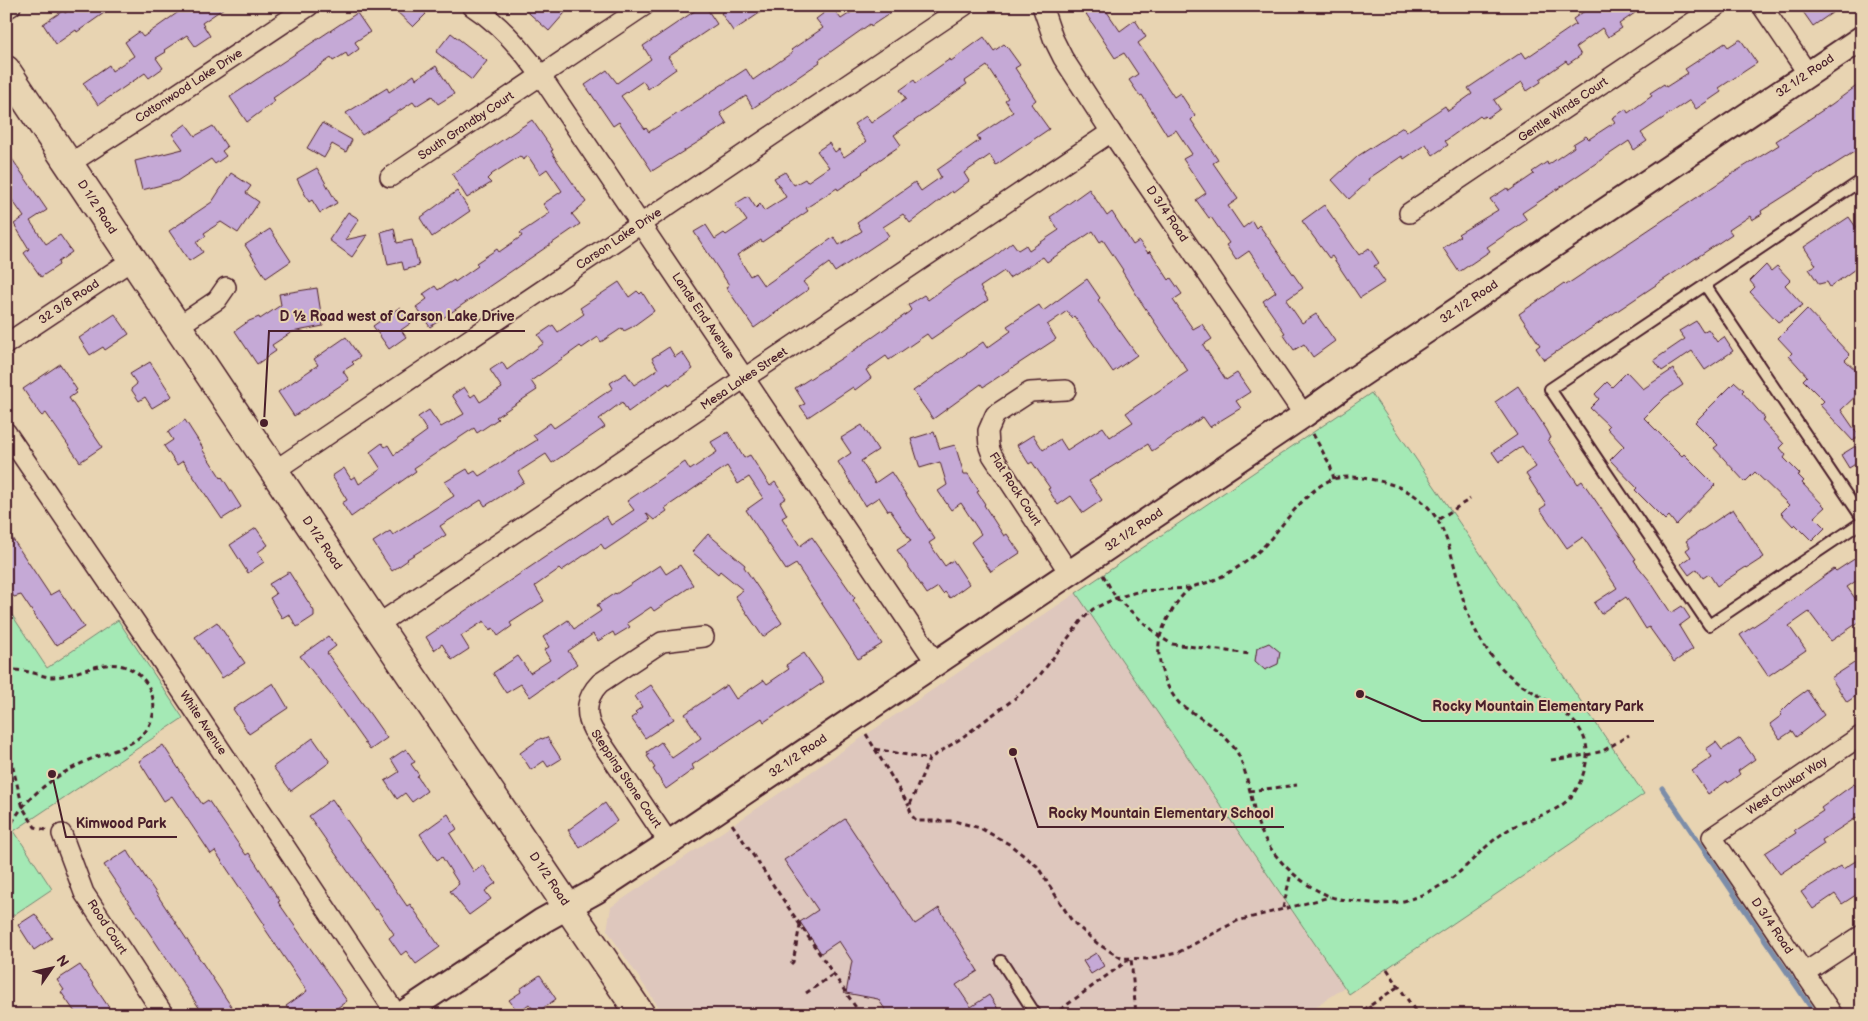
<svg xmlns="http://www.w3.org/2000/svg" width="1868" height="1021" font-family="'Balsamiq Sans',sans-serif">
<rect width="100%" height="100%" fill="#e8d4b2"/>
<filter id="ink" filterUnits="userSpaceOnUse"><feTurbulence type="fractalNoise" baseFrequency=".02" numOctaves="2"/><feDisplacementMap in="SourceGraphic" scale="10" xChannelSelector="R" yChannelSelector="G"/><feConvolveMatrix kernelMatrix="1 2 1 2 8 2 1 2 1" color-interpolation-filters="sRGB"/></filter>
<g filter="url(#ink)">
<path fill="#dec7bd" d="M1076 593 1344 988 1303 1015H1285L1281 1010 1274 1015H664L607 930 611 907Z"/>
<g fill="#a4e9b5" stroke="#778470">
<path d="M1371 393 1644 794 1349 994 1076 593Z"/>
<path d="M10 612 47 668 118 620 183 718 14 831 52 889 6 920V614Z"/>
</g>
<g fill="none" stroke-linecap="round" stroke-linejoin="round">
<path stroke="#7c8da9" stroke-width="5" d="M1662 788 1816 1015"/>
</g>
<g fill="#c5a9d6" stroke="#4a1f2b" fill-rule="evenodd">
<path d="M75 6H114L77 32 76 30 56 44 43 24 64 10 65 13Z"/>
<path d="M187 6H227L202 23 210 36 195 46 187 35 164 50 166 52 156 58 163 68 149 78 145 73 98 105 83 83 109 65 112 71 134 56 125 42 139 32 143 37Z"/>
<path d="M391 6H418L426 14 413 27Z"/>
<path d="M521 6H571L549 31Z"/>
<path d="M702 6H705L717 24 668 57 676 69 648 89 643 81 621 96 645 129 646 128 649 132 746 69 753 80 793 52 791 50 823 28 816 19 832 7 841 19 861 6H901L871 26 870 24 819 60 820 62 753 108 746 96 720 113 727 124 652 171 619 122 613 126 585 85 607 70 617 83 651 59 643 46Z"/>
<path d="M730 6H770L733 31 721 13Z"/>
<path d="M1081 6H1103L1120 31 1135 20 1146 37 1138 43 1174 97 1180 93 1195 116 1191 120 1218 160 1213 163 1238 199 1228 206 1243 228 1252 221 1256 228 1259 225 1303 288 1286 300 1302 323 1316 314 1335 341 1313 357 1304 344 1294 350 1283 334 1285 333 1263 301 1276 292 1267 277 1249 251 1236 260 1226 245 1229 243 1211 217 1209 218 1196 200 1206 193 1183 159 1192 154 1176 130 1167 135 1142 95 1140 96 1129 80 1138 74 1124 53 1115 58Z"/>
<path d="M1592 6H1645L1619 24 1622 28 1608 37 1602 28 1576 47 1581 55 1568 64 1566 61 1540 79 1541 82 1527 91 1522 82 1494 100 1500 109 1487 118 1485 116 1482 118 1480 116 1445 141 1448 145 1433 155 1426 144 1404 159 1402 156 1368 179 1369 181 1349 199 1332 180 1358 156 1403 127 1406 132 1445 106 1448 111 1472 94 1468 88 1522 52 1526 58 1576 24 1573 19Z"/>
<path d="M1799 6H1842L1813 26Z"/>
<path d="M357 13 370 32 355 42 359 49 348 57 346 53 333 61 331 58 273 98 275 101 247 122 230 97Z"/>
<path d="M451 33 487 61 472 80 436 52Z"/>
<path d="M984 37 994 51 1004 44 1007 47 1020 65 1015 68 1036 100 1031 104 1049 129 996 165 990 155 964 173 969 181 953 193 952 191 910 223 903 214 883 227 889 236 835 272 829 263 803 282 809 289 754 328 726 287 729 285 694 232 706 225 715 239 724 233 726 235 747 221 735 204 748 196 756 208 760 204 764 211 786 197 774 178 785 172 794 185 805 179 807 182 829 167 817 151 829 143 835 152 839 149 844 157 866 142 854 124 866 116 871 123 906 99 900 90 914 80 916 83 950 59 951 61ZM987 66 1008 98 1005 100 1013 112 977 136 980 140 937 170 941 177 921 191 915 182 857 223 862 231 839 245 834 237 764 286 755 273 750 276 737 255 761 240 762 242 808 211 806 208 837 188 838 190 863 173 862 172 901 145 894 135 967 84 965 81Z"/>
<path d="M1739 40H1741L1757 63 1719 88 1721 92 1696 109 1690 100 1641 133 1647 141 1634 150 1629 141 1522 213 1527 220 1487 247 1490 251 1459 272 1443 248 1460 236 1458 234 1498 210 1490 199 1507 188 1509 191 1534 174 1532 172 1547 162 1548 165 1574 147 1573 144 1586 136 1589 139 1615 122 1612 118 1626 109 1628 113 1652 96 1650 93 1664 84 1666 87 1688 73 1685 69 1725 43 1728 47Z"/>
<path d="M436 66 454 94 438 104 432 96 416 106 413 102 362 135 346 113 387 88 389 92 414 75 416 79Z"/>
<path d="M1862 82V163L1854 152 1761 211 1762 214 1752 220 1750 216 1729 230 1732 234 1544 360 1536 348 1540 345 1519 314 1564 283 1566 285 1735 172 1779 145 1776 141 1832 104Z"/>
<path d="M532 120 553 150 551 151 558 162 586 202 572 214 580 224 430 327 416 307 427 299 423 294 435 286 438 290 454 280 455 282 478 266 476 263 497 249 499 252 522 236 520 233 550 213 543 204 562 191 547 169 540 174 528 156 523 160 520 156 492 174 487 179 491 183 467 198 452 174Z"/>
<path d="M322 123 352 140 346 152 332 144 324 158 307 148Z"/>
<path d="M186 124 195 136 213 126 227 147 222 151 226 156 215 164 211 159 177 181 142 190 135 161 183 149 172 134Z"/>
<path d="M6 150 47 210 30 221 46 244 60 235 72 252 58 262 59 265 41 277 24 253 29 249 14 224 24 217 6 191Z"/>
<path d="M317 168 337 203 320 213 312 200 309 202 297 179Z"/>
<path d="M231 173 251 186 246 193 259 202 238 233 221 222 204 233 206 236 196 242 203 252 189 261 169 231 212 202Z"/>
<path d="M1089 189 1107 216 1112 212 1133 245 1139 241 1148 253 1150 251 1169 280 1171 278 1182 294 1173 300 1193 329 1202 324 1212 339 1203 345 1226 380 1237 373 1250 392 1236 401 1241 408 1210 427 1203 417 1152 451 1148 444 1089 481 1102 500 1083 513 1071 496 1058 505 1048 489 1050 488 1032 462 1029 464 1017 445 1033 435 1043 450 1060 439 1067 450 1103 427 1110 437 1133 422 1126 413 1188 371 1141 302 1122 271 1123 270 1103 240 1100 242 1093 231 1047 262 1043 257 1009 278 1004 271 980 287 988 300 931 339 927 334 889 360 886 356 866 370 871 378 855 390 853 387 808 417 800 406 805 404 795 388 853 351 909 312 911 310 908 305 924 295 928 300 953 282 994 257 1012 242 1018 250 1026 245 1029 250 1059 230 1050 217Z"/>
<path d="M457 191 470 211 432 237 420 218Z"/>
<path d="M1324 205 1359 255 1369 248 1379 263 1374 266 1385 282 1360 298 1332 256 1329 258 1302 221Z"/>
<path d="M348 212 359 219 345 240 367 235 352 257 329 240Z"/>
<path d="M1849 217 1862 236V264L1830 287 1827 282 1819 284 1809 269 1816 265 1804 247Z"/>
<path d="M394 228 397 243 412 240 419 266 404 270 402 262 388 265 381 232Z"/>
<path d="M270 229 291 261 266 278 245 245Z"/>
<path d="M1766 265 1771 271 1777 266 1790 280 1785 285 1803 305 1778 322 1750 292 1755 287 1750 281Z"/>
<path d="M1087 279 1100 298 1098 300 1137 355 1113 372 1074 316 1072 318 1067 311 1047 325 1056 339 983 387 981 384 933 419 913 391 983 342 987 348 1011 331 1007 326 1039 305 1043 311Z"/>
<path d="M619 282 629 297 637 291 640 294 642 292 654 311 632 327 624 331 622 328 601 342 598 337 582 348 580 346 531 381 537 390 496 417 498 419 477 433 474 428 414 468 416 471 351 517 342 503 347 500 332 476 344 468 351 479 355 476 359 484 381 469 370 452 382 443 385 447 388 445 394 455 427 431 418 417 429 410 441 427 464 414 452 395 464 387 471 397 475 394 480 402 502 388 490 370 502 362 507 370 544 343 538 335 553 325 558 332 584 314 580 308Z"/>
<path d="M317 288 323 326 292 332 272 345 276 351 257 364 235 331 249 321 259 317 260 319 281 305 279 294Z"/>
<path d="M400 307 411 323 401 330 406 337 389 349 373 326Z"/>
<path d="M1807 309 1850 355 1845 360 1862 376V390L1841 410 1859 436 1853 441 1820 405 1824 401 1803 380 1807 376 1789 356 1792 353 1778 338Z"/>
<path d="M115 314 129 334 105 350 103 347 90 355 79 338Z"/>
<path d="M1696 321 1703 332 1708 329 1717 342 1724 337 1733 351 1705 370 1692 351 1662 371 1654 360 1685 339 1679 331Z"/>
<path d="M346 337 360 357 352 362 354 364 343 371 349 380 294 416 278 392 318 365 314 359Z"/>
<path d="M669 347 675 357 682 352 693 369 669 385 668 383 628 412 622 402 599 419 605 427 552 463 546 454 518 472 524 482 485 506 481 500 440 526 446 535 407 559 408 560 392 571 373 542 390 531 393 535 454 496 445 482 467 469 470 474 475 471 479 476 537 440 533 435 550 423 554 428 613 388 610 383 626 373 634 385 658 369 652 358Z"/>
<path d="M150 362 172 396 152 408 145 397 139 401 131 389 137 384 130 374Z"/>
<path d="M60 364 77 390 75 391 76 393 69 398 102 447 80 462 46 413 42 416 40 414 23 389Z"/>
<path d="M1673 369 1683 385 1665 397 1644 418 1682 456 1684 454 1715 485 1676 525 1669 516 1665 520 1635 490 1637 488 1610 460 1624 446 1607 428 1609 426 1590 408 1599 399 1595 394 1607 382 1612 387 1627 372 1643 389Z"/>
<path d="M1735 382 1744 390 1742 392 1765 418 1762 420 1784 444 1780 448 1786 455 1784 458 1800 474 1798 475 1804 481 1802 483 1825 507 1814 517 1825 528 1812 541 1795 524 1793 526 1781 513 1789 505 1755 472 1745 482 1714 448 1718 445 1695 422Z"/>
<path d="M1518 386 1547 430 1551 438 1548 440 1578 484 1582 481 1636 559 1634 560 1637 565 1650 581 1671 613 1682 606 1690 618 1679 626 1693 649 1674 662 1649 627 1646 629 1626 597 1601 614 1594 603 1617 588 1583 537 1567 548 1540 509 1546 505 1526 474 1536 467 1522 446 1499 462 1492 452 1517 435 1495 402Z"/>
<path d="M185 420 203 448 202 449 221 478 222 477 241 507 222 519 183 461 177 465 164 446 173 440 168 432Z"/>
<path d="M862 425 878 450 861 461 875 483 891 472 935 539 929 543 945 566 953 560 969 584 950 598 945 592 943 594 938 587 927 594 897 550 911 541 890 510 888 511 879 497 865 506 838 462 851 453 841 438Z"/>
<path d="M728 432 744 458 750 455 770 486 775 482 786 498 780 502 787 515 782 518 800 546 812 537 855 598 853 600 882 644 858 659 796 564 786 570 746 510 763 498 749 477 738 484 727 466 665 508 667 511 654 520 646 513 650 520 605 550 601 544 561 571 559 569 535 586 544 601 510 623 512 626 498 636 493 628 490 630 484 621 461 636 469 649 452 660 442 644 434 650 426 637 606 516 611 525 634 510 627 501 685 462 690 470 717 452 711 442Z"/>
<path d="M934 432 940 449 955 445 964 474H968L979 491 977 492 985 504 984 505 1004 536 1007 534 1020 553 991 572 971 542 981 534 961 503 951 510 938 491 947 485 940 462 920 468 911 439Z"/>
<path d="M1862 442V460L1849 468 1841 455Z"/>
<path d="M1733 509 1764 557 1747 568 1746 567 1717 586 1709 574 1703 578 1697 569 1689 575 1681 564 1691 557 1686 550 1690 547 1686 541Z"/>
<path d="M256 528 268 545 258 552 264 562 248 573 230 545Z"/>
<path d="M6 529 50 595 59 590 84 627 57 645 56 643 54 644 21 595 14 597 6 585Z"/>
<path d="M708 534 745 565 744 567 782 623 763 637 735 596 743 590 720 571 718 574 692 552Z"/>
<path d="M1862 554V577L1847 587 1862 608V620L1831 641 1809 612 1789 626 1806 650 1768 676 1740 635 1778 610 1834 569 1836 571Z"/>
<path d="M660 565 666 574 680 565 693 585 654 611 651 607 627 623 630 627 615 636 613 632 598 641 593 634 568 651 577 664 530 697 521 684 506 693 493 673 518 656 530 673 550 660 544 650 549 647 543 637 568 620 574 629 601 611 597 605 615 593 616 594Z"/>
<path d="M289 572 314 611V616L297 627 289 614 282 618 270 598 276 594 269 584Z"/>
<path d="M217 622 245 663 222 678 195 637Z"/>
<path d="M328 636 336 646 327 653 387 738 370 750 331 695 300 656Z"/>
<path d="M1269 643 1280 652 1278 664 1265 670 1255 661 1257 648Z"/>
<path d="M804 653 824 682 764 722 762 718 692 765 694 769 666 789 653 769 655 768 647 756 649 755 647 752 661 742 672 758 701 738 685 714 727 685 736 699 764 680 767 684 789 669 786 665Z"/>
<path d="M1862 658V692L1847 702 1831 678Z"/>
<path d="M273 683 288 708 249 734 233 709Z"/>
<path d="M651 685 674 719 645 738 631 718 637 714 635 712 642 707 635 696Z"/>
<path d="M1807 690 1824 715 1796 737 1792 731 1780 739 1770 724 1782 715 1780 713 1793 700Z"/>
<path d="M547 737 561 759 548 767 544 761 531 770 520 753 541 738 542 739Z"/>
<path d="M313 738 330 762 291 791 273 767Z"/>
<path d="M1740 738 1755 759 1738 771 1740 774 1728 783 1727 781 1708 794 1692 771 1712 757 1706 749 1716 742 1722 750Z"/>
<path d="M163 745 202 804 208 800 246 855 249 853 280 901 278 902 347 1001 327 1015H292L286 1006 307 991 263 926 265 925 215 851 211 854 172 796 164 801 139 761Z"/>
<path d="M406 749 415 762 411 764 419 775 417 776 427 791 412 802 405 793 397 799 385 781 399 772 391 759Z"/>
<path d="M1854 784 1857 787 1862 784V814L1822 840 1824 844 1780 874 1765 853 1796 833 1794 830 1823 811 1821 808Z"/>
<path d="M332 799 407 906 410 904 440 947 416 964 406 951 401 955 389 938 394 934 377 909 375 910 309 816Z"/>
<path d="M605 803 617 821 580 848 568 830Z"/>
<path d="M448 814 457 829 450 834 474 872 483 865 496 883 485 891 491 899 469 915 450 891 459 884 442 857 437 860 420 834Z"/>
<path d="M845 819 915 924 939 908 978 971 956 985 971 1007 989 995 1002 1015H889L878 999 846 993 852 961 839 941 821 953 800 922 818 910 784 860Z"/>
<path d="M127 850 158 896 237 1015H204L104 865Z"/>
<path d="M1862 857V891L1842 904 1835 894 1813 909 1801 892 1841 866 1843 869Z"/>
<path d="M35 914 52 938 34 950 18 925Z"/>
<path d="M1096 953 1104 966 1091 974 1083 961Z"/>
<path d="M80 965 114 1015H77L70 1005 61 992 64 990 57 980Z"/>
<path d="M540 975 556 999 536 1013 529 1004 518 1012 509 1000 521 992 520 989Z"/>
</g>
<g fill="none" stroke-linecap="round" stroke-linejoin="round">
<defs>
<g id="service">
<path d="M1862 180 1550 389 1709 625 1862 522"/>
<path d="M1705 285 1862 518"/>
<path d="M1001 961 1036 1015"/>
</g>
<g id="minor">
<path d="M472 6C500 24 522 49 541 76L936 663"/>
<path d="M1042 6 1053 38 1063 58 1111 132 1304 415"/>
<path d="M1762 6 1808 74"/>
<path d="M6 9 11 6"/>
<path d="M69 164 153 110 309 6"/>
<path d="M390 177 644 6"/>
<path d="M1409 213 1717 6"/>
<path d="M177 327 217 300 226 287"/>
<path d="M6 344 132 260"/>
<path d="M1066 390 1030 392 995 415 988 431 989 447 992 455 1070 574"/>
<path d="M6 432 155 651 397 1015"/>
<path d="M274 471 964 6"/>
<path d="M377 625 1111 132"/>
<path d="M62 834 84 893 164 1015"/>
<path d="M669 843 593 730C584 713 586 697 600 683L662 642 704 637"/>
<path d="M1804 973 1862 935"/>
<path d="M1833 1015 1712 837 1862 735"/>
</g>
<path id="tertiary" d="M401 1015 542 921 596 891 669 843 1304 415 1353 380 1862 38"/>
<path id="secondary" d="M6 70 377 625 641 1015"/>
</defs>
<use href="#service" stroke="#4a1f2b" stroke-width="14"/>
<use href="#minor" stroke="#4a1f2b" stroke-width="22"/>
<use href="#tertiary" stroke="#4a1f2b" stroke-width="28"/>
<use href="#secondary" stroke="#4a1f2b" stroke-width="31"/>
<g stroke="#4a1f2b" stroke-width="3" stroke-dasharray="5 4" stroke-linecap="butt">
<path d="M1313 434 1330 465 1334 479"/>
<path d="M1353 477C1477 488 1435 579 1488 651 1495 662 1505 672 1515 680 1541 700 1589 716 1587 756 1586 770 1579 788 1570 798 1555 814 1532 817 1513 827 1493 838 1479 854 1463 869 1444 886 1419 899 1393 903 1383 905 1372 903 1361 902 1351 900 1338 900 1329 896 1298 883 1270 856 1258 824 1252 804 1246 764 1235 749 1225 735 1211 725 1196 715 1191 711 1185 708 1180 704 1165 688 1155 659 1160 637 1164 623 1178 596 1191 588 1195 585 1204 584 1209 582 1227 575 1245 564 1259 551 1281 530 1304 490 1333 479 1339 477 1347 477 1353 477Z"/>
<path d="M1439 519 1470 499"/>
<path d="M1103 575 1116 598 1160 637 1172 644 1250 654"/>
<path d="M1190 588 1140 591 1116 598 1093 609 1081 621 1040 675 1018 696 960 739 929 759 909 807 912 816 917 821H954L980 828 1009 844 1037 866 1072 921 1098 944 1121 958 1147 959 1177 953 1237 921 1330 897"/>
<path d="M6 670C14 670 22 670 29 672 36 673 44 677 51 677 74 677 95 662 118 665 147 669 164 704 147 729 138 743 116 750 101 755 67 768 30 790 12 823 9 829 8 838 6 845"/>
<path d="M866 734 909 806"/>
<path d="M6 740 23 808 35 827 46 830"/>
<path d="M875 749 929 759"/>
<path d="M1551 760 1587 755 1603 751 1629 735"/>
<path d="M1249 791 1297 785"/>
<path d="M732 824 861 1015"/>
<path d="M1283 908 1291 873"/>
<path d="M791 964 793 962 800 925"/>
<path d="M1387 969 1418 1015"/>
<path d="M806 993 834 974"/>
<path d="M1369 1006 1374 1015"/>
<path d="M1053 1015 1131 958 1136 1015"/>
<path d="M1356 1015 1399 986"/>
</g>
<use href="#service" stroke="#e8d4b2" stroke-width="10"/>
<use href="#minor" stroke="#e8d4b2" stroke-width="19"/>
<use href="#tertiary" stroke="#e8d4b2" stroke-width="24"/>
<use href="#secondary" stroke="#e8d4b2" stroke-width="28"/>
</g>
</g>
<g text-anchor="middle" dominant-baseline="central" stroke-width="4" stroke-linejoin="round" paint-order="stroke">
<g font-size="12" fill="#4a1f2b" stroke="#e8d4b2">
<text transform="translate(1805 76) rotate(-34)">32 1/2 Road</text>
<text transform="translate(189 86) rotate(-33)">Cottonwood Lake Drive</text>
<text transform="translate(1563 110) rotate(-34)">Gentle Winds Court</text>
<text transform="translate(466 126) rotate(-34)">South Grandby Court</text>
<text transform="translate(97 207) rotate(57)">D 1/2 Road</text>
<text transform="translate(1167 214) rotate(56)">D 3/4 Road</text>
<text transform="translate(619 239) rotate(-34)">Carson Lake Drive</text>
<text transform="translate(69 302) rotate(-34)">32 3/8 Road</text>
<text transform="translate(1469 302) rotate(-34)">32 1/2 Road</text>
<text transform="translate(703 316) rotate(56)">Lands End Avenue</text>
<text transform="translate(744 379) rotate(-34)">Mesa Lakes Street</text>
<text transform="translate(1015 489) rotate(57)">Flat Rock Court</text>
<text transform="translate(1134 530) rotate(-34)">32 1/2 Road</text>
<text transform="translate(322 543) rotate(56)">D 1/2 Road</text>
<text transform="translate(203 723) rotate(56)">White Avenue</text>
<text transform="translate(798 756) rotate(-34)">32 1/2 Road</text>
<text transform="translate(626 779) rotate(56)">Stepping Stone Court</text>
<text transform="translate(1787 786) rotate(-34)">West Chukar Way</text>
<text transform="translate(549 879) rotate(56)">D 1/2 Road</text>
<text transform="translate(1772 926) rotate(56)">D 3/4 Road</text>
<text transform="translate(107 927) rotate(57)">Rood Court</text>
</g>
</g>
<path fill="none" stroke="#4a1f2b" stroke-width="2" d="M264 423L269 331H525M1360 694L1422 721H1654M1013 752L1038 827H1284M52 774L66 837H177"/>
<g fill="#4a1f2b" stroke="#e8d4b2" stroke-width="2">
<circle cx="264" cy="423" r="5"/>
<circle cx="1360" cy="694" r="5"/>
<circle cx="1013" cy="752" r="5"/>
<circle cx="52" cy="774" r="5"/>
</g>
<g font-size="14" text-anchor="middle" font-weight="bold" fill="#4a1f2b" stroke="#e8d4b2" stroke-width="4" stroke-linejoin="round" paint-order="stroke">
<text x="397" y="321">D ½ Road west of Carson Lake Drive</text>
<text x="1538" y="711">Rocky Mountain Elementary Park</text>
<text x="1161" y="818">Rocky Mountain Elementary School</text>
<text x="121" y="828">Kimwood Park</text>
</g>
<rect width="1868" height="1021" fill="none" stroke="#e8d4b2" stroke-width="25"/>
<rect x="12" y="12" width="1843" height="996" fill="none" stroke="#4a1f2b" stroke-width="2" filter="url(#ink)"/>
<g transform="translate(52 968) rotate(56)" stroke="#e8d4b2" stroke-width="4" paint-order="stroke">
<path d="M0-4L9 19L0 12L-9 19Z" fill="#4a1f2b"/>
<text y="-8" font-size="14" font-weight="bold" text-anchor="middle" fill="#4a1f2b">N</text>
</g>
</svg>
